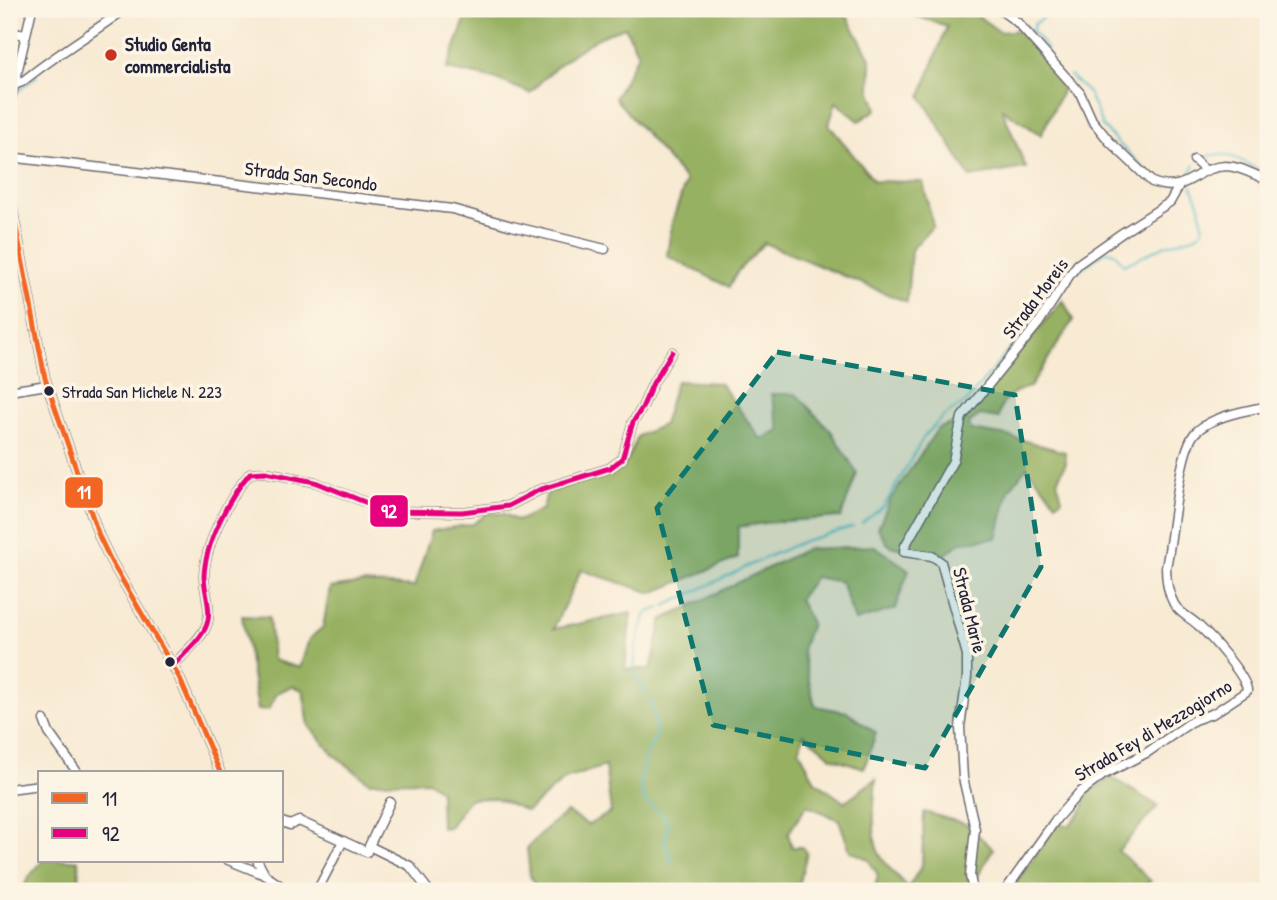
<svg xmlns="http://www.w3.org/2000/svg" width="1277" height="900" font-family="'Patrick Hand',sans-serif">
<rect width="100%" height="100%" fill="#fcf5e5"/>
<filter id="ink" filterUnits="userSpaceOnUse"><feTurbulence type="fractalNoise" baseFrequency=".0143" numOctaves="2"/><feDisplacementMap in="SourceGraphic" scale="14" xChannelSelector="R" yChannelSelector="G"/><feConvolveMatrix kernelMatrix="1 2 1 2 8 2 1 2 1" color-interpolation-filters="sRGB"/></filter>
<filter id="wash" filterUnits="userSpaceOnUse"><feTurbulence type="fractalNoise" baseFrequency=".00686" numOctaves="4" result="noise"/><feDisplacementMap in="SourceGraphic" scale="28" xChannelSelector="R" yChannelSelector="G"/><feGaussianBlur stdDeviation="1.57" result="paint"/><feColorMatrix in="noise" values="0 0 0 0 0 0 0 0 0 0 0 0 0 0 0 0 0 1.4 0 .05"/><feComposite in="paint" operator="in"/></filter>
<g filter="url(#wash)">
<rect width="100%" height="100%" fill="#f8ead3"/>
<g fill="#97b162" stroke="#5c6a4e" stroke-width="2">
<path d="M469 9H843L871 60 870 88 877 109 859 121 836 102 829 125 874 181 923 182 933 226 911 250 907 302 764 243 738 271 729 287 667 256 672 222 686 181 615 98 638 54 625 27C590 37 554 66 530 93L496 79 447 69Z"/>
<path d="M894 9H968L1000 32 1020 30 1066 83 1041 135 1002 109 1026 168 970 177 921 96 947 26Z"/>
<path d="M1063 300 1073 320 1030 387C1013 391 1000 399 999 418L980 415 969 423 971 430 1008 436 1065 452 1066 463 1057 481 1062 499 1056 503 1027 467 1009 490 997 538 961 542 941 558 936 552C924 550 896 551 888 544 884 540 881 532 878 528L890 500 938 428 955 423 965 416Z"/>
<path d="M676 381 720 383 761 439 780 431 771 394H796L831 431 857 473 841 517 771 522 738 527V558L652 593 581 570 553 629 631 613 625 669H651L662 620 806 549 875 546 909 570 895 609 855 621 841 582 815 577 799 599 811 623 802 650 815 706 847 712 876 733 864 768 833 758 804 734 799 750 815 781 844 802 876 779C874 796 871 838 879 853 885 866 898 877 908 888L922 865 924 812 966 824 993 849 974 883 980 891H874L878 875 868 859 850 851 839 820 807 805 788 834 792 847H802L807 853 797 891H538L530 876 527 848 550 825 567 812 588 825 611 812 605 766 565 779 527 811 495 798 469 799 449 827 441 828 440 790 428 781 369 782 333 754 309 726 303 690 292 686 277 693 269 709 258 710 242 616 269 617 273 660 300 668 309 639 323 627 330 588 364 583 414 587 432 531 473 524 488 513 504 514 518 521 543 509 547 492 614 472 627 461 638 436 663 425Z"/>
<path d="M1111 777 1158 806 1118 851 1151 881 1135 891H1010L1057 824 1069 826 1084 808 1085 796Z"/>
<path d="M43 860H78L79 876 84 891H23C28 872 34 874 43 860Z"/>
</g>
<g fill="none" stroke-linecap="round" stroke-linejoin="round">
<g stroke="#4db9c8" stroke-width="2">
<path d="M1006 9 1012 14"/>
<path d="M1024 25 1038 37 1048 51"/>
<path d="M1033 30 1034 24 1055 9"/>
<path d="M1070 76 1089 94 1103 127 1117 142 1153 177 1165 182"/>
<path d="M16 93 37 76"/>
<path d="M9 125 12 108"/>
<path d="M1199 161C1221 144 1247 165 1268 174"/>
<path d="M1189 175 1195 165"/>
<path d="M1078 271 1106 251 1115 253 1124 265 1166 245 1194 237 1203 230 1200 206 1192 186"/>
<path d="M862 523 884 506 925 435 943 417 966 402 1019 338 1062 281"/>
<path d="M665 606 767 557 804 541 853 527"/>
<path d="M646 693 634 672 636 646 646 613 660 608"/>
<path d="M651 701 657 734 645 756 640 781 643 799 664 816 668 825 665 843 673 864"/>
</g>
</g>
</g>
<g filter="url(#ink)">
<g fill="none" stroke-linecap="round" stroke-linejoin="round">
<defs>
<g id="minor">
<path d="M999 9 1017 22 1080 93 1092 120 1110 142 1152 182C1187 196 1195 167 1225 166 1240 166 1254 175 1268 180"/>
<path d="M9 32 25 35"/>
<path d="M14 85 22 82C55 55 91 34 125 9"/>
<path d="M9 107 32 9"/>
<path d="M9 157 452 209 512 226 605 249"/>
<path d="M1194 160 1205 170"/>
<path d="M9 191 45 378 99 536 111 561 179 677 220 772"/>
<path d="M9 391 47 385"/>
<path d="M173 666C183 654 202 639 207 624 212 609 204 591 204 576 205 544 229 497 250 473L265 472 315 482 387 511 462 512 508 506 539 490 610 468 622 459 633 422 642 408 653 383 672 352"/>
<path d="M44 720 49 733 77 772"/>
<path d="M9 789 40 785"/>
<path d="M390 802 369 846 410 866 429 891"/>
<path d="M282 822 290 825 299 821 343 841 317 891"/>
<path d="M343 841 367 852"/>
<path d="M228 860 265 875"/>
<path d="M257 860 265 875 288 891"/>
<path d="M973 891 970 876 975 829 963 778 960 727 967 677V655L941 562 932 556 904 552 905 546 953 461 962 417 1038 324 1071 273 1078 264 1122 233 1170 202 1179 186"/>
<path d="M1005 891 1057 818 1078 794 1103 775 1148 752 1194 720 1214 713 1247 691C1248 678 1210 636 1199 626 1191 618 1180 614 1174 604 1168 593 1166 580 1166 567 1173 539 1178 447 1197 431 1215 415 1246 411 1268 406"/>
</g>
</defs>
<use href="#minor" stroke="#6d6870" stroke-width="11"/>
<use href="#minor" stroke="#fff" stroke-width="8"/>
<defs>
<path id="bus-1" d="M9 191 45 378 99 536 111 561 179 677 220 772"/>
<path id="bus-2" d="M173 666C183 654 202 639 207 624 212 609 204 591 204 576 205 544 229 497 250 473L265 472 315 482 387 511 462 512 508 506 539 490 610 468 622 459 633 422 642 408 653 383 672 352"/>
</defs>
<use href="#bus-1" stroke="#fcf5e5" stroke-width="10"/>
<use href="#bus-2" stroke="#fcf5e5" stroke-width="10"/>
<use href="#bus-1" stroke="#f26522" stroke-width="5"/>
<use href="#bus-2" stroke="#e5007d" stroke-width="5"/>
</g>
</g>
<path fill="#0f766e" fill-opacity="0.2" stroke="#0f766e" stroke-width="5" stroke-dasharray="14 9" stroke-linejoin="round" d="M777 352 1015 395 1041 567 925 768 713 725 657 508Z"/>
<circle fill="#c8321e" stroke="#fcf5e5" stroke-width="2.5" cx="111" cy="55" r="7"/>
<g fill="#22223b" stroke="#fcf5e5" stroke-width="2.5">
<circle cx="49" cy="391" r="6"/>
<circle cx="170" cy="662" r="6"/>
</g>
<g text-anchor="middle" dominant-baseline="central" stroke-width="7" stroke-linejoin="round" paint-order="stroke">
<g font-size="17" fill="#22223b" stroke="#fcf5e5" text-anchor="start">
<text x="62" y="391">Strada San Michele N. 223</text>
</g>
<g font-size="19" font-weight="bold" fill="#22223b" stroke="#fcf5e5" text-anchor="start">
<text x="125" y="44">Studio Genta<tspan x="125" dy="22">commercialista</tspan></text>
</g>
<g font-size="19" fill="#22223b" stroke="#fcf5e5">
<text transform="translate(311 176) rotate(7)">Strada San Secondo</text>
<text transform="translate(1035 298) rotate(-53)">Strada Moreis</text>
<text transform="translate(970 610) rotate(76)">Strada Marie</text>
<text transform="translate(1153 730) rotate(-31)">Strada Fey di Mezzogiorno</text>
</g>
</g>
<g stroke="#fcf5e5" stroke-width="2.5">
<rect x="64" y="476" width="40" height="33" rx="7" fill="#f26522"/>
<rect x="369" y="494" width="40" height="34" rx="7" fill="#e5007d"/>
</g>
<g font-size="19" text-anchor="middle" font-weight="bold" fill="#fff">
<text x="84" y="499">11</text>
<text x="389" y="518">92</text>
</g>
<rect width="1277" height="900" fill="none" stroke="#fcf5e5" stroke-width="35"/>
<rect x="38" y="771" width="245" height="91" fill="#fcf5e5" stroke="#a5a1a1" stroke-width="2"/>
<rect x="52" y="793" width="35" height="10" fill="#f26522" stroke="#a5a1a1" stroke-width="2"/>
<text x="102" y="806" font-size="21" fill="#22223b">11</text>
<rect x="52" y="828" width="35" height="10" fill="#e5007d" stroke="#a5a1a1" stroke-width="2"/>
<text x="102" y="841" font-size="21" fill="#22223b">92</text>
</svg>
